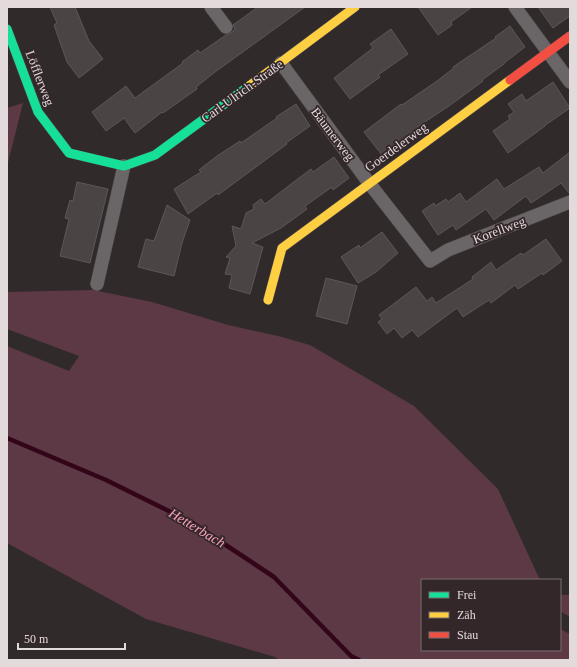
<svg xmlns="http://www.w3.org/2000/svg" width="577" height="667" font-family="Georgia,serif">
<rect width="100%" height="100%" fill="#312a2b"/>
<g fill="#5c3944">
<path d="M23 103 7 167V108Z"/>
<path d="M93 290 152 302 228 325 278 336 310 345 414 406 498 489 540 580H422V650H560V629L570 634V660H279L275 657 146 619 7 543V346L69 371 79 356 7 329V292Z"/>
<path d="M560 595H570V617L560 611Z"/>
</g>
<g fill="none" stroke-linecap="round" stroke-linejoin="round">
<path stroke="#330519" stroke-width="4.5" d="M7 438 106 480 191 522 274 577 351 656 359 660"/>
</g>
<g fill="#4a4445" stroke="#5d5758">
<path d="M50 7H75L89 41 103 59 79 78 67 62 54 25 57 23Z"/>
<path d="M258 7H305L215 72 196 87 197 89 163 113 162 112 135 133 124 118 106 131 92 112 126 86 135 98 183 63 182 62 198 50 200 53 226 35 231 33 235 29 233 25Z"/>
<path d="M418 7H472L451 22 452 25 438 35Z"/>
<path d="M538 7H570V16L553 28Z"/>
<path d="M510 26 525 47 504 63V64L482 80 483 81 449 106 417 127 418 128 382 155 364 132 401 104 402 105 437 81 454 68 453 67 496 38 495 37Z"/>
<path d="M391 29 408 54 378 75 380 77 350 99 334 78 373 48 370 44Z"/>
<path d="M553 82 570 108 544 126H545L508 153 493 131 510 119 508 116 514 112 508 104 522 94 526 101Z"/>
<path d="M296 104 310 126 286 143 287 144 218 195 217 193 188 214 174 189 201 172 199 170 217 156 240 141 241 143 277 118 276 117Z"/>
<path d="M570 152V194L561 183 531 203 526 196 494 220 486 209 456 230 453 225 438 235 422 211 434 203 435 206 446 199 448 202 460 193 466 202 497 179 504 189 539 167 543 173Z"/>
<path d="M334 157 349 178 333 190 332 187 305 206 307 209 281 228 252 243 263 247 250 294 229 288 232 275 225 274 230 258 226 257 236 246 232 226 241 229 246 213 254 209 253 205 261 199 265 204 295 181 311 169 313 172Z"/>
<path d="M77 182 108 189 90 263 60 256 69 219 65 218 70 200 73 201Z"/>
<path d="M167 205 190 220 182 243 174 276 138 267 146 239 154 241Z"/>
<path d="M382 232 398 253 376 272 358 283 341 257 359 245 360 248Z"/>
<path d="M546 239 562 261 543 275 542 273 518 289 515 285 491 303 489 300 463 317 457 308 418 337 412 330 402 338 394 328 387 334 378 322 382 319 379 315 416 287 427 301 432 297 436 303 473 279 472 277 491 262 496 270 521 253 523 255Z"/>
<path d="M326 278 357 286 347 324 316 316Z"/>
</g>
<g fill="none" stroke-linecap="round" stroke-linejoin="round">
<defs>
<g id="street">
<path d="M211 7 226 27"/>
<path d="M515 7 570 82"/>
<path d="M281 63 369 183 430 261 448 250 570 202"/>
<path d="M97 284 124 166"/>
</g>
<path id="fast" d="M7 29 38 112 69 153 124 166 155 155 249 86"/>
<g id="slow">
<path d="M249 86 355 7"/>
<path d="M268 300 282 248 510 80"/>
</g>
<path id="jam" d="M510 80 570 36"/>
</defs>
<use href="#street" stroke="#4d4749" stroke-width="14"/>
<use href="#fast" stroke="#4d4749" stroke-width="10"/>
<use href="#slow" stroke="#4d4749" stroke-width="10"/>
<use href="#jam" stroke="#4d4749" stroke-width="10"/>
<use href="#street" stroke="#6a6566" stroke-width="13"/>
<use href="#fast" stroke="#16e098" stroke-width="9"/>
<use href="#slow" stroke="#ffcf43" stroke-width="9"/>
<use href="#jam" stroke="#f24e42" stroke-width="9"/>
</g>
<g text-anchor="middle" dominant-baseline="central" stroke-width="3.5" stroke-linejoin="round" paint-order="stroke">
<g font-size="13" fill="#e3dadc" stroke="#34272a">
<text transform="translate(40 78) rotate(69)">Löfflerweg</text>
<text transform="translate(242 91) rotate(-36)">Carl-Ulrich-Straße</text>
<text transform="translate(333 134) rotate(53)">Bäumerweg</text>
<text transform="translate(396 147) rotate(-36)">Goerdelerweg</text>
<text transform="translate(499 230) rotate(-21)">Korellweg</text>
</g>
<g font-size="14" font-style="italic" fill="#faa0bd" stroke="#34272a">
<text transform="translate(197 528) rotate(31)">Hetterbach</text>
</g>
</g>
<rect width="577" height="667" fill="none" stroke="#e3dadc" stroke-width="16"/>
<rect x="421" y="579" width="140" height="72" fill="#34272a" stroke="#7a6f71"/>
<rect x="429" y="592" width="20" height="6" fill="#16e098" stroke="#7a6f71"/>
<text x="457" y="599" font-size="12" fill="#e3dadc">Frei</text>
<rect x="429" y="612" width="20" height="6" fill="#ffcf43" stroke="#7a6f71"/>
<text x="457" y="619" font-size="12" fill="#e3dadc">Zäh</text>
<rect x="429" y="632" width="20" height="6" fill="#f24e42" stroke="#7a6f71"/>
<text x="457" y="639" font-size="12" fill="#e3dadc">Stau</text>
<path d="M18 643v6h107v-6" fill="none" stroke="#e3dadc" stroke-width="2"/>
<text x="24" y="643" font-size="12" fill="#e3dadc" stroke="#34272a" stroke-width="3" paint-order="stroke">50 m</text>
</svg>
